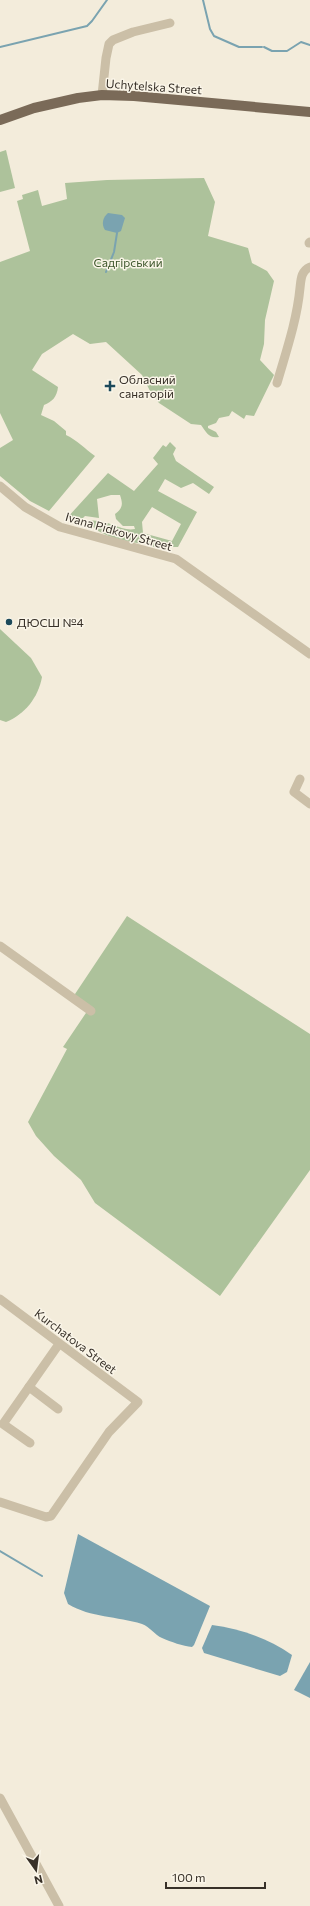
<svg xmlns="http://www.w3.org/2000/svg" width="310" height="1906" font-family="Commissioner,sans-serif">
<rect width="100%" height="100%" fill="#f3ecdb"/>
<g fill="#adc29b" fill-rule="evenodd">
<path d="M6 150 15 188 0 192V152Z"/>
<path d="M204 178 215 202 208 236 248 248 252 263 267 271 274 281 265 320 264 344 260 360 274 375 254 416 246 415 244 419 232 411 229 416 219 418 216 423 208 426V428L216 432 219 437C209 439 206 432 201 425L191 424 159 403 151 393 142 375 106 342 90 344 73 334 42 354 32 370 58 387C57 397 52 402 44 405L41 415 54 421 66 431V435C77 440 85 449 95 456L49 511 30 501 0 476V448L13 440 0 413V262L30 251 17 201 23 199 22 195 38 190 42 206 67 199 65 183 107 180Z"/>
<path d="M170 442 176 448 173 454 176 461 214 487 209 494 193 483 181 488 165 479 158 491 197 512 178 547H154L145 540 143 544C125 541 98 537 88 521 107 518 120 532 135 529L134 526H123L116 519 115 514C123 508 123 504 120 495H111L97 499 99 518 85 516 79 522 67 518 108 473 134 491 158 464 153 458 163 445 166 447ZM152 507 181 524 172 541 143 533 142 522Z"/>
<path d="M0 629 31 658 42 677C38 698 25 714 6 722L0 720Z"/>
<path d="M127 916 310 1034V1170L220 1296 95 1203 81 1180 54 1156 36 1136 28 1122 67 1049 63 1047 90 1007 73 997Z"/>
</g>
<g fill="#7aa3b0">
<path d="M108 213 122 215 125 218 121 231 117 233 105 230C101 224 103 217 108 213Z"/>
<path d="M78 1534 210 1606 194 1645 192 1647C183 1646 171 1642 162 1638 155 1635 150 1627 142 1624 117 1616 91 1618 68 1604L64 1593Z"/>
<path d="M212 1625C241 1629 268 1638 292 1655L287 1672 280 1676 204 1653 202 1648Z"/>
<path d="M310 1662V1698L294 1690Z"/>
</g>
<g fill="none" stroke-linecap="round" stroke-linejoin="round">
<g stroke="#7aa3b0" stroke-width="2">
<path d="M203 0 210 29 214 36 239 47H262"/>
<path d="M0 47 87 26 92 21 107 0"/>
<path d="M264 47 272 51H287L301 42 310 45"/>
<path d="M106 272 114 252 117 233"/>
<path d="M0 1551 42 1576"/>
</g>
<g stroke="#cbbfa7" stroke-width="9">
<path d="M102 95 106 58 109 44 113 40 133 32 170 23"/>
<path d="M309 243 310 242"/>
<path d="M277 383C286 352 297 320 300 288 301 279 301 271 310 267"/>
<path d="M0 486 25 507 60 527 176 559 310 654"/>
<path d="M300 779 294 792 310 804"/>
<path d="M0 946 91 1011"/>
<path d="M0 1299 138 1402 109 1432 51 1516 46 1517 0 1502"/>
<path d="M29 1387 58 1409"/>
<path d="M30 1443 3 1424 59 1344"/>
<path d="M0 1798 59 1906"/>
</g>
<path stroke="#7a6a58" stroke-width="10" d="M0 120 34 108 78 98 102 95 134 96 310 112"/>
</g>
<g fill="#1c495a" stroke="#faf5e8" stroke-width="1.5">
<path d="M108 380h4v4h4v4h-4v4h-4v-4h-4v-4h4z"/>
<circle cx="9" cy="622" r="4"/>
</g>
<g text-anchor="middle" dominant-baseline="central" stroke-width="3" stroke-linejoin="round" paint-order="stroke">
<g font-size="12" fill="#373028" stroke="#faf5e8">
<text transform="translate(154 86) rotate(4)">Uchytelska Street</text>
<text transform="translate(119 531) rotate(16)">Ivana Pidkovy Street</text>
<text transform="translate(76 1341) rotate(37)">Kurchatova Street</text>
</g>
<g font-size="12" fill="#3d562b" stroke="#faf5e8">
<text x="128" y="262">Садгірський</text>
</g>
<g font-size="12" fill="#373028" stroke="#faf5e8" text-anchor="start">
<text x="119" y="379">Обласний<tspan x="119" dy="14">санаторій</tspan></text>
<text x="17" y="622">ДЮСШ №4</text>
</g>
</g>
<g transform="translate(36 1870) rotate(166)" stroke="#faf5e8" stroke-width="3" paint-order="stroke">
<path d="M0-3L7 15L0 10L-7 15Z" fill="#373028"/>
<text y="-6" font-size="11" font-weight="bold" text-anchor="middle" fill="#373028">N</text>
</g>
<path d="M166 1882v6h99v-6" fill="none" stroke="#373028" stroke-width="2"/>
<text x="172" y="1882" font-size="12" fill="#373028" stroke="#faf5e8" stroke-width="3" paint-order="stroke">100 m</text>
</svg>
